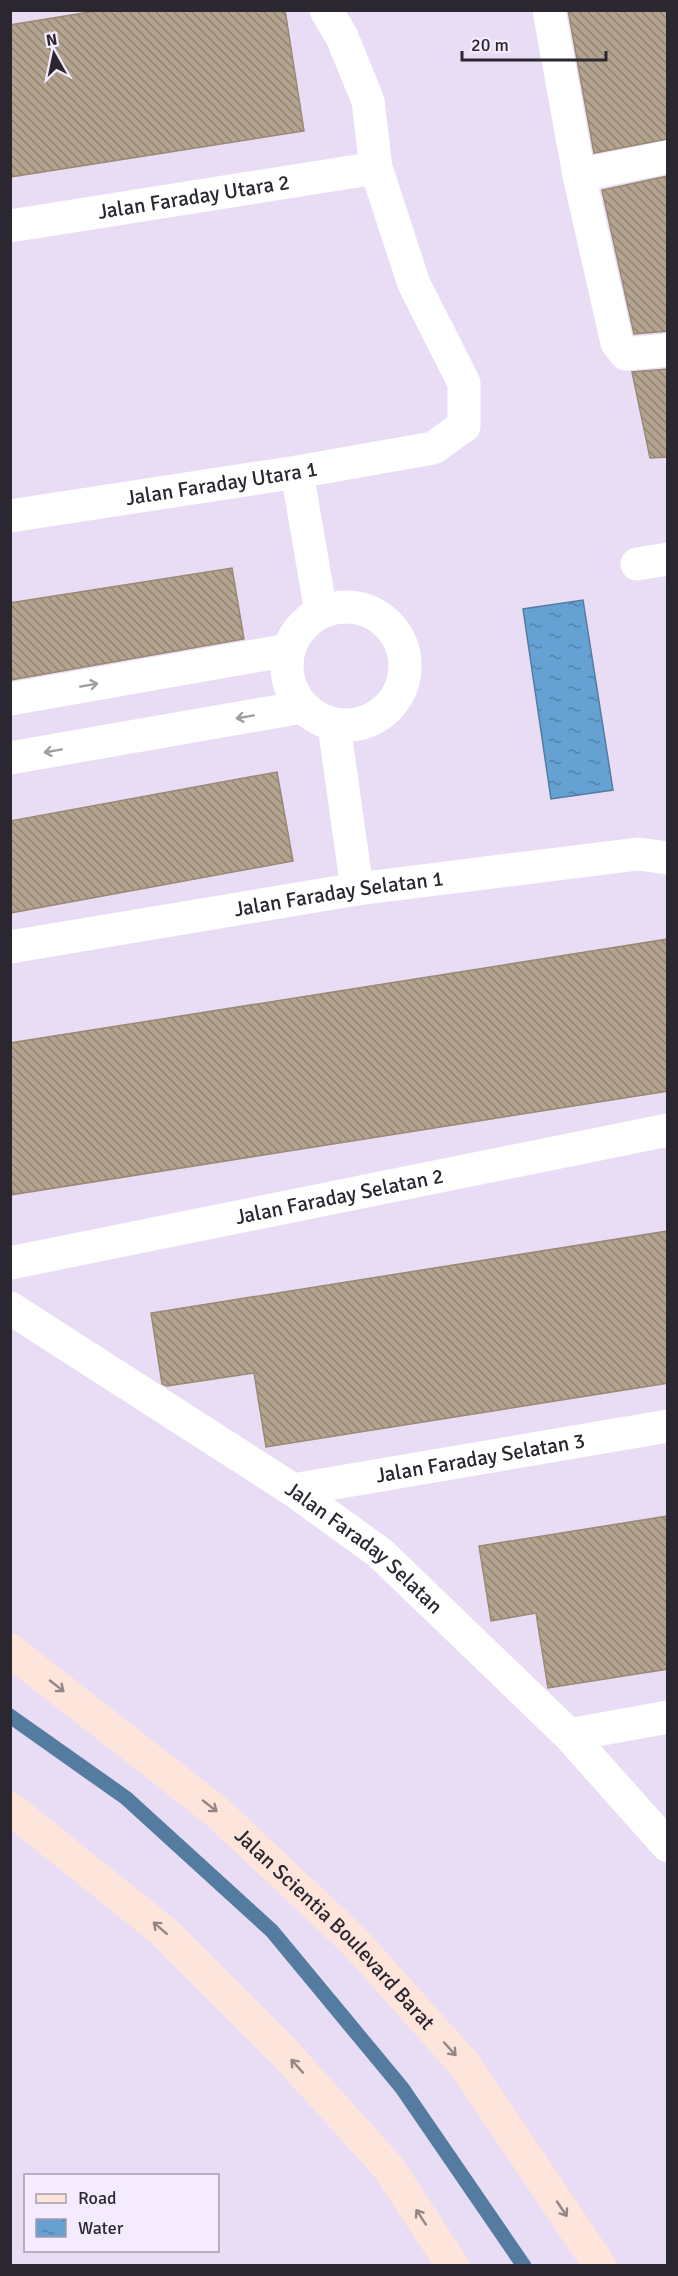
<svg xmlns="http://www.w3.org/2000/svg" width="678" height="2276" font-family="Signika,sans-serif">
<defs>
<pattern id="water-ripples" width="26" height="14" patternUnits="userSpaceOnUse" patternTransform="scale(1.5)"><rect width="26" height="14" fill="#65a1d2"/><path d="M2 4q2-2 4 0t4 0M15 11q2-2 4 0t4 0" fill="none" stroke="#5383ab"/></pattern>
<pattern id="building-back-hatch" width="6" height="6" patternUnits="userSpaceOnUse" patternTransform="scale(1.5)"><rect width="6" height="6" fill="#b4a38e"/><path d="M-1 5l2 2M0 0l6 6M5-1l2 2" fill="none" stroke="#938574"/></pattern>
</defs>
<rect width="100%" height="100%" fill="#e9ddf5"/>
<path fill="url(#water-ripples)" stroke="#547ca1" stroke-width="1.5" d="M583 600 613 790 551 799 523 609Z"/>
<g fill="none" stroke-linecap="round" stroke-linejoin="round">
<path stroke="#547ca1" stroke-width="15" d="M10 1716 126 1798 272 1931 402 2088 524 2266"/>
</g>
<g fill="url(#building-back-hatch)" stroke="#998975" stroke-width="1.5">
<path d="M102 10H285L304 131 10 177V25Z"/>
<path d="M568 10H668V139L594 153Z"/>
<path d="M668 176V331L634 334 602 190Z"/>
<path d="M668 369V457L650 458 632 372Z"/>
<path d="M232 568 244 639 10 680V603Z"/>
<path d="M277 772 293 861 10 913V821Z"/>
<path d="M668 939V1091L10 1195V1043Z"/>
<path d="M668 1231V1383L266 1447 254 1373 167 1386 162 1384 151 1313Z"/>
<path d="M668 1516V1669L548 1688 536 1613 491 1621 479 1546Z"/>
</g>
<g fill="none" stroke-linecap="round" stroke-linejoin="round">
<g stroke="#fff" stroke-width="33">
<path d="M549 10 579 175 617 343 626 354 668 350"/>
<path d="M579 175 668 157"/>
<path id="s1" d="M10 226 376 168"/>
<path d="M297 472 321 612"/>
<path id="s2" d="M10 516 297 472 433 448 464 426V383L414 284 376 168 368 101 342 37 326 10"/>
<path d="M637 564 668 559"/>
<circle cx="346" cy="666" r="59"/>
<path d="M10 699 289 650"/>
<path d="M334 725 357 889"/>
<path d="M10 758 302 707"/>
<path id="s3" d="M10 947 357 889 638 854 668 858"/>
<path id="s4" d="M10 1263 668 1130"/>
<path id="s5" d="M10 1308 293 1490 380 1553 569 1735 668 1846"/>
<path id="s6" d="M293 1490 668 1426"/>
<path d="M569 1735 668 1717"/>
</g>
<g stroke="#fee5db" stroke-width="33">
<path id="s7" d="M10 1650 217 1812 354 1941 465 2065 600 2266"/>
<path d="M10 1808 163 1931 284 2052 388 2167 453 2266"/>
</g>
</g>
<defs><path id="oneway-shaft" d="M-6 0H5M1.5-3L5.5 0L1.5 3" fill="none" stroke-width="1.6" stroke-linecap="round" stroke-linejoin="round" transform="scale(1.5)"/></defs>
<g stroke="#a09ea2">
<use href="#oneway-shaft" transform="translate(89 685) rotate(-10)"/>
<use href="#oneway-shaft" transform="translate(245 717) rotate(170)"/>
<use href="#oneway-shaft" transform="translate(53 751) rotate(170)"/>
</g>
<g stroke="#948686">
<use href="#oneway-shaft" transform="translate(57 1686) rotate(38)"/>
<use href="#oneway-shaft" transform="translate(210 1806) rotate(38)"/>
<use href="#oneway-shaft" transform="translate(160 1928) rotate(-139)"/>
<use href="#oneway-shaft" transform="translate(450 2049) rotate(48)"/>
<use href="#oneway-shaft" transform="translate(297 2066) rotate(-132)"/>
<use href="#oneway-shaft" transform="translate(562 2209) rotate(56)"/>
<use href="#oneway-shaft" transform="translate(421 2217) rotate(-123)"/>
</g>
<g text-anchor="middle" dominant-baseline="central" stroke-width="5" stroke-linejoin="round" paint-order="stroke">
<g font-size="21" fill="#2b2730" stroke="#f5ebfe">
<text stroke="none"><textPath href="#s1" startOffset="186">Jalan Faraday Utara 2</textPath></text>
<text stroke="none"><textPath href="#s2" startOffset="214">Jalan Faraday Utara 1</textPath></text>
<text stroke="none"><textPath href="#s3" startOffset="333">Jalan Faraday Selatan 1</textPath></text>
<text stroke="none"><textPath href="#s4" startOffset="336">Jalan Faraday Selatan 2</textPath></text>
<text stroke="none"><textPath href="#s6" startOffset="190">Jalan Faraday Selatan 3</textPath></text>
<text stroke="none"><textPath href="#s5" startOffset="428">Jalan Faraday Selatan</textPath></text>
<text stroke="none"><textPath href="#s7" startOffset="429">Jalan Scientia Boulevard Barat</textPath></text>
</g>
</g>
<rect width="678" height="2276" fill="none" stroke="#2b2730" stroke-width="24"/>
<rect x="24" y="2174" width="195" height="78" fill="#f5ebfe" stroke="#a49dac" stroke-width="1.5"/>
<rect x="36" y="2194" width="30" height="9" fill="#fee5db" stroke="#a49dac" stroke-width="1.5"/>
<text x="78" y="2204" font-size="18" fill="#2b2730">Road</text>
<rect x="36" y="2219" width="30" height="18" fill="url(#water-ripples)" stroke="#a49dac" stroke-width="1.5"/>
<text x="78" y="2234" font-size="18" fill="#2b2730">Water</text>
<g transform="translate(54 54) rotate(351)" stroke="#f5ebfe" stroke-width="4.5" paint-order="stroke">
<path d="M0-4.5L10 22L0 15L-10 22Z" fill="#2b2730"/>
<text y="-9" font-size="16" font-weight="bold" text-anchor="middle" fill="#2b2730">N</text>
</g>
<path d="M462 51v9h144v-9" fill="none" stroke="#2b2730" stroke-width="3"/>
<text x="471" y="51" font-size="18" fill="#2b2730" stroke="#f5ebfe" stroke-width="4.5" paint-order="stroke">20 m</text>
</svg>
